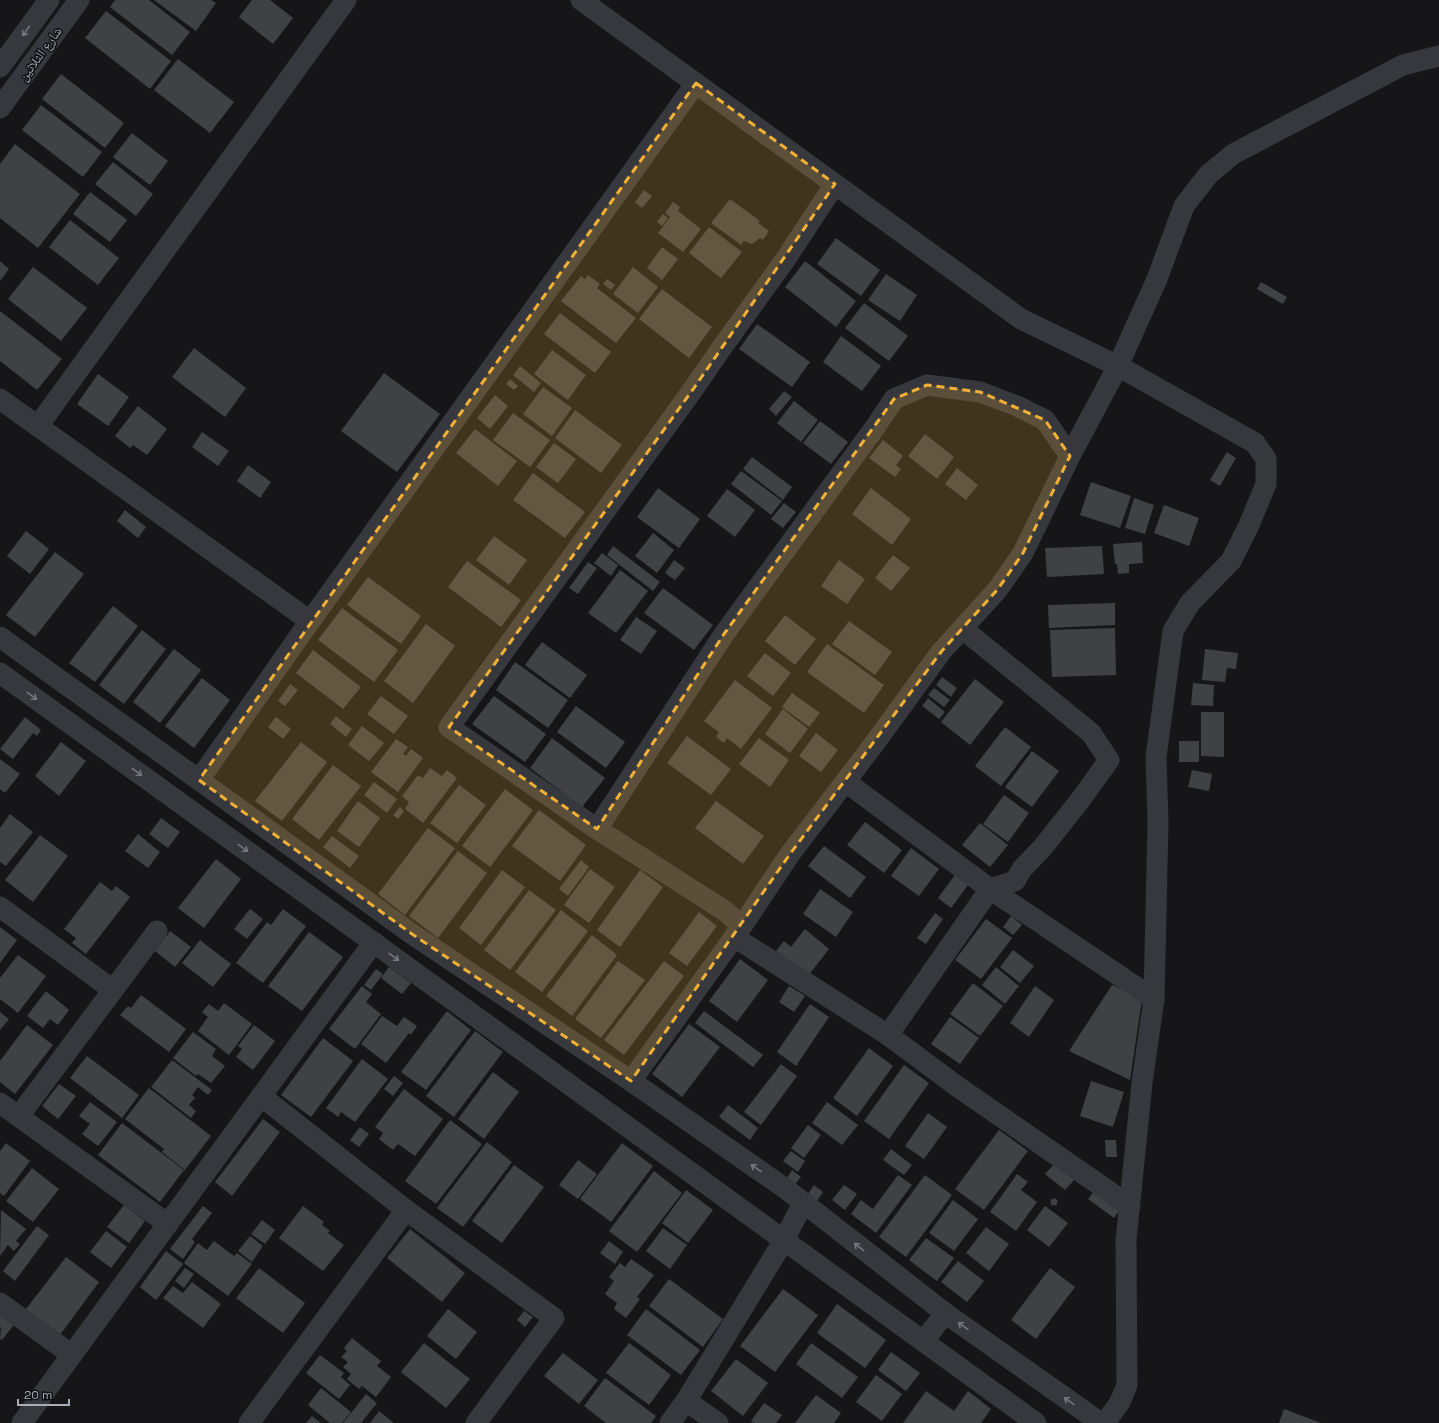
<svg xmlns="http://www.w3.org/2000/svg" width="1439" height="1423" font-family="'Space Grotesk','Noto Naskh Arabic',sans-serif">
	<rect width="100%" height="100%" fill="#161618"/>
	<!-- building -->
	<g fill="#404145">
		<path d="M115 0H149L190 32 172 55 110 7Z"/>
		<path d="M154 0H211L216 3 196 31Z"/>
		<path d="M252 0H270L293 18 273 44 239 17Z"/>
		<path d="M106 11 171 61 150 89 85 38Z"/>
		<path d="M178 59 234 102 210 133 154 90Z"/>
		<path d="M61 74 124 123 105 148 42 99Z"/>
		<path d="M41 105 102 152 83 177 22 130Z"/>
		<path d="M132 133 168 161 150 185 113 157Z"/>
		<path d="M15 144 80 194 38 248 0 218V164Z"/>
		<path d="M113 162 153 194 136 216 95 184Z"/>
		<path d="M644 190 652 196 642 208 635 202Z"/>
		<path d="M90 192 127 220 110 242 73 214Z"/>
		<path d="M730 199 760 221 758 223 769 231 763 240 760 238 752 244 744 241 741 245 711 223Z"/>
		<path d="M673 202 680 207 678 211 701 229 683 252 658 233 670 217 665 213Z"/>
		<path d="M663 214 668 218 662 226 657 222Z"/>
		<path d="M70 220 119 258 98 285 49 247Z"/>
		<path d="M709 227 742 252 721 278 689 253Z"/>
		<path d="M836 238 880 270 861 296 817 264Z"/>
		<path d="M662 247 678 259 662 280 647 268Z"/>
		<path d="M0 261 9 269 0 281Z"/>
		<path d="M805 261 856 301 836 327 785 287Z"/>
		<path d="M33 267 87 308 61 341 8 299Z"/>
		<path d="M633 267 658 287 638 313 613 294Z"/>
		<path d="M886 274 917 295 900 321 868 300Z"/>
		<path d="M588 275 600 284 597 288 636 318 616 343 561 301 581 276 585 279Z"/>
		<path d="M607 279 615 285 611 290 603 284Z"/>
		<path d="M1261 282 1287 297 1283 304 1257 289Z"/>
		<path d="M662 289 712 327 689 358 639 319Z"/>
		<path d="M864 303 908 336 889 361 845 328Z"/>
		<path d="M0 311 62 359 37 390 0 361Z"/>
		<path d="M560 313 611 352 595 373 544 334Z"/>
		<path d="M757 324 810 362 792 387 739 349Z"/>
		<path d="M841 336 881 366 862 391 823 362Z"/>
		<path d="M194 348 246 388 225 417 172 377Z"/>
		<path d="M552 350 586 375 568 400 534 374Z"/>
		<path d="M520 366 541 383 534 392 513 375Z"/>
		<path d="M384 373 440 414 397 472 341 431Z"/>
		<path d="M98 374 129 397 108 426 77 404Z"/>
		<path d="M510 379 518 386 514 390 506 384Z"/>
		<path d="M543 387 572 408 552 436 523 414Z"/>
		<path d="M784 391 792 397 776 416 769 409Z"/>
		<path d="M495 395 508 406 490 429 477 418Z"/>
		<path d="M794 401 818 420 801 442 777 423Z"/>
		<path d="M138 406 167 429 147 455 133 445 130 448 115 436Z"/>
		<path d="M575 410 622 445 601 473 555 438Z"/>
		<path d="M513 413 550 440 530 467 493 440Z"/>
		<path d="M820 421 848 442 831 464 803 443Z"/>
		<path d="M475 429 517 461 498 486 456 453Z"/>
		<path d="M202 432 229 451 218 466 192 447Z"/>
		<path d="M925 434 954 457 937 479 908 456Z"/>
		<path d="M883 440 903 456 896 465 901 469 895 477 869 458Z"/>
		<path d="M554 443 576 459 558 483 536 467Z"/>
		<path d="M1227 452 1236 458 1220 486 1210 480Z"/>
		<path d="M752 457 792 487 783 500 743 469Z"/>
		<path d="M248 465 271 482 260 498 237 481Z"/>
		<path d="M957 468 978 485 966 500 945 484Z"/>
		<path d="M741 471 782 501 771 515 731 484Z"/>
		<path d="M533 473 585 512 565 538 513 500Z"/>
		<path d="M1091 482 1131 496 1120 528 1080 515Z"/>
		<path d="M658 488 700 519 679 548 637 517Z"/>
		<path d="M871 488 911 519 892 545 852 514Z"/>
		<path d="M727 489 755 510 735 537 707 516Z"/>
		<path d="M1134 498 1154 505 1145 534 1125 528Z"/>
		<path d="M784 503 796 512 783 528 771 519Z"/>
		<path d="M1164 505 1199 518 1189 546 1154 533Z"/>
		<path d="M125 510 146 527 138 538 117 521Z"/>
		<path d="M26 531 49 549 30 574 7 556Z"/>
		<path d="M653 533 674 550 657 573 635 556Z"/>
		<path d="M494 536 527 560 509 585 476 560Z"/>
		<path d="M1142 542 1143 563 1129 564V573L1118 574 1117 564H1115L1113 544Z"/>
		<path d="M613 546 660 582 653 591 607 555Z"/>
		<path d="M1102 546 1104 574 1047 577 1045 548Z"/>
		<path d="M55 552 84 574 35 637 6 615Z"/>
		<path d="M602 553 618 565 611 576 594 563Z"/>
		<path d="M893 555 910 568 891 591 875 578Z"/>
		<path d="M674 560 685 568 675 580 665 573Z"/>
		<path d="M839 560 865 579 847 604 821 586Z"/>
		<path d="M467 561 521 600 501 627 448 587Z"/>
		<path d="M588 562 597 568 578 594 569 588Z"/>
		<path d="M620 570 648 591 616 633 588 613Z"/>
		<path d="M368 577 421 616 401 644 347 605Z"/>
		<path d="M663 588 713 625 694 650 644 613Z"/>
		<path d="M1115 603V625L1049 628 1048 605Z"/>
		<path d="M113 606 138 626 95 682 69 663Z"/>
		<path d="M342 608 398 650 374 682 318 640Z"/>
		<path d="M785 615 816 639 795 665 765 641Z"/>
		<path d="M636 617 657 631 641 654 620 640Z"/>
		<path d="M849 621 892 652 875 675 832 644Z"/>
		<path d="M426 624 455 646 413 703 384 681Z"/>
		<path d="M1115 628 1116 675 1052 677 1050 630Z"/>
		<path d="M142 630 166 649 124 704 99 685Z"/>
		<path d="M542 642 587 675 570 698 525 665Z"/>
		<path d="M827 644 884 685 864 713 807 672Z"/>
		<path d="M174 649 201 670 160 723 133 702Z"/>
		<path d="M1205 649 1238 653 1236 669 1227 668 1225 682 1202 680Z"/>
		<path d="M313 650 361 687 343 709 296 673Z"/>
		<path d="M765 653 791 673 773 696 747 676Z"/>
		<path d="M515 662 568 700 548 728 496 690Z"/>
		<path d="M942 677 957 688 951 697 936 685Z"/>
		<path d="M202 678 230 700 194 748 165 726Z"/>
		<path d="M975 679 1004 702 970 745 941 722Z"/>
		<path d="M735 680 772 708 741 749 727 738 724 743 716 737 719 732 704 721Z"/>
		<path d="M1193 683 1214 685 1213 706 1191 705Z"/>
		<path d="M290 684 298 690 285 706 278 701Z"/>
		<path d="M934 688 950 700 944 707 928 695Z"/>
		<path d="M792 693 820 713 809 727 782 707Z"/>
		<path d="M381 696 408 716 394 734 367 714Z"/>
		<path d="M494 696 546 734 525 762 472 724Z"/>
		<path d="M928 698 945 712 939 719 922 706Z"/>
		<path d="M576 706 625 742 606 768 557 732Z"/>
		<path d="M783 709 808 729 790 753 765 734Z"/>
		<path d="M1201 712H1224V757L1201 756Z"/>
		<path d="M336 716 352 729 346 737 330 724Z"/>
		<path d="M25 717 41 730 37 736 33 733 13 759 0 749Z"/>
		<path d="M276 717 291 729 283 739 268 727Z"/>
		<path d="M362 726 384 743 369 761 348 745Z"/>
		<path d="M1005 727 1031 747 1001 786 975 766Z"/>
		<path d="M816 733 838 750 821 772 799 756Z"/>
		<path d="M687 736 731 769 711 795 667 763Z"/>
		<path d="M552 738 605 778 582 807 530 768Z"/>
		<path d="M759 738 789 760 770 787 739 764Z"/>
		<path d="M396 739 408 747 403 754 406 756 411 749 423 758 398 792 371 772Z"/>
		<rect x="1179" y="741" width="20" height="21"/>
		<path d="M61 742 86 761 59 796 35 776Z"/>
		<path d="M301 742 327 762 282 821 255 801Z"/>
		<path d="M1032 751 1059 771 1032 807 1005 787Z"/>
		<path d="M0 759 20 774 5 793 0 789Z"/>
		<path d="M333 765 361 786 319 840 292 819Z"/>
		<path d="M430 768 442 776 447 770 457 778 423 823 405 809 409 802 402 796 418 775 423 778Z"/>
		<path d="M1192 770 1212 774 1209 791 1188 787Z"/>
		<path d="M374 782 397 799 387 813 364 795Z"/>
		<path d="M459 785 486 805 457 843 430 823Z"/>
		<path d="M505 789 533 810 490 867 462 846Z"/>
		<path d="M1004 795 1029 813 1008 842 983 824Z"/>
		<path d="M358 801 380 818 359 847 337 831Z"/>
		<path d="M716 801 764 836 743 864 695 828Z"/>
		<path d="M400 807 404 811 398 819 393 815Z"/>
		<path d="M539 810 586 845 560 881 512 846Z"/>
		<path d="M10 814 33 832 6 866 0 862V828Z"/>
		<path d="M161 818 180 832 168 848 149 834Z"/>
		<path d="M865 822 902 850 884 873 847 845Z"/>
		<path d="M980 823 1008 845 990 867 962 845Z"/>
		<path d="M428 828 455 848 405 915 378 894Z"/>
		<path d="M138 834 160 852 148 868 125 851Z"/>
		<path d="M40 835 68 856 33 902 5 880Z"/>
		<path d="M332 836 359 856 350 868 323 847Z"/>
		<path d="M824 846 866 877 850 898 808 866Z"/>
		<path d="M911 848 939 869 919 896 891 876Z"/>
		<path d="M458 851 487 873 438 938 409 916Z"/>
		<path d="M216 859 241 879 204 928 178 908Z"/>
		<path d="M581 860 589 867 568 896 559 889Z"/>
		<path d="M590 869 615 887 589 923 564 905Z"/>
		<path d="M502 870 525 887 481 945 459 928Z"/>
		<path d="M640 870 663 887 620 947 597 930Z"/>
		<path d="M955 875 968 885 951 908 938 898Z"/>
		<path d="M100 882 112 891 116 886 130 897 86 954 72 943 76 938 64 929Z"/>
		<path d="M820 889 853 912 836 937 803 914Z"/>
		<path d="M529 890 556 910 510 970 484 950Z"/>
		<path d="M250 909 263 919 247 939 234 929Z"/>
		<path d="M283 909 306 926 263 983 236 963 267 922 271 925Z"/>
		<path d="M561 910 588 931 542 992 515 972Z"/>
		<path d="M699 912 717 926 687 966 669 953Z"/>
		<path d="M935 913 943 919 926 944 917 938Z"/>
		<path d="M1011 916 1022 925 1013 935 1003 927Z"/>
		<path d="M986 919 1012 938 981 979 955 960Z"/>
		<path d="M0 927 17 940 0 963Z"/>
		<path d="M805 929 829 949 808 976 776 951 784 941 791 947Z"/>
		<path d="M170 931 191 947 175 967 155 951Z"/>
		<path d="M309 932 343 957 302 1011 268 986Z"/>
		<path d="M592 935 617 955 572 1016 546 996Z"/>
		<path d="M200 940 231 964 213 987 182 963Z"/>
		<path d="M1013 950 1034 966 1020 983 1000 967Z"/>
		<path d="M18 955 46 976 18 1013 0 999V978Z"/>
		<path d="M740 959 768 980 737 1022 709 1001Z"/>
		<path d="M618 961 645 980 601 1038 575 1019Z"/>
		<path d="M664 961 684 976 624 1055 604 1040Z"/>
		<path d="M389 967 411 983 402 994 381 978Z"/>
		<path d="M996 967 1019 986 1005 1004 982 985Z"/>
		<path d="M376 969 383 974 371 990 364 985Z"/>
		<path d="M973 983 1003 1006 980 1036 950 1014Z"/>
		<path d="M1112 985 1142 999 1130 1080 1069 1051Z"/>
		<path d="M362 986 372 994 366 1002 381 1014 355 1049 329 1029Z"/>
		<path d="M789 986 805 996 794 1012 779 1002Z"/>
		<path d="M1035 986 1054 1000 1029 1037 1010 1023Z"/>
		<path d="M46 991 69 1010 58 1025 50 1019 43 1028 27 1016Z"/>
		<path d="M141 995 186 1029 169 1052 120 1015 128 1006 131 1008Z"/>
		<path d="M224 1003 252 1024 229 1055 198 1031 208 1017 202 1012 209 1004 218 1011Z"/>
		<path d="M810 1004 829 1017 796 1066 777 1052Z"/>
		<path d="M447 1011 471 1030 426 1090 401 1072Z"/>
		<path d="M704 1011 763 1055 753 1067 695 1023Z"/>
		<path d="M0 1012 9 1019 0 1030Z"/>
		<path d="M382 1016 397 1026 404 1017 417 1026 411 1035 409 1033 386 1063 361 1044Z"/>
		<path d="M950 1017 979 1038 960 1064 931 1044Z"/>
		<path d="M689 1024 720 1047 682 1097 652 1074Z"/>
		<path d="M27 1025 53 1045 15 1094 0 1082V1061Z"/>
		<path d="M254 1025 275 1041 253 1070 236 1057 242 1049 238 1046Z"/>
		<path d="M475 1031 503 1052 454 1117 426 1096Z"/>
		<path d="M193 1032 216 1049 212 1056 225 1066 211 1083 198 1074 196 1076 173 1058Z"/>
		<path d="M323 1038 353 1061 311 1117 281 1095Z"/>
		<path d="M869 1048 893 1066 857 1116 833 1098Z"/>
		<path d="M87 1056 139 1095 122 1118 70 1078Z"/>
		<path d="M362 1059 388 1079 355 1122 341 1112 338 1117 326 1108Z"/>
		<path d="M172 1060 212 1090 208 1095 198 1087 192 1095 195 1098 189 1105 196 1111 191 1118 151 1087Z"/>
		<path d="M781 1064 797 1076 761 1125 744 1112Z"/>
		<path d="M904 1065 929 1083 889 1139 864 1121Z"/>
		<path d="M493 1072 519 1092 484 1139 458 1119Z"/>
		<path d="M394 1076 403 1083 393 1096 384 1089Z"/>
		<path d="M1091 1081 1124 1092 1113 1127 1080 1116Z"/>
		<path d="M59 1084 76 1096 58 1119 42 1106Z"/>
		<path d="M149 1088 211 1136 185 1170 162 1152 164 1149 125 1119Z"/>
		<path d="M404 1089 443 1119 415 1156 398 1144 393 1150 379 1139 383 1133 375 1127Z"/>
		<path d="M90 1102 117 1122 98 1146 82 1134 90 1124 79 1116Z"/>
		<path d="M827 1102 858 1125 842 1145 812 1123Z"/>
		<path d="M728 1105 758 1128 750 1140 719 1117Z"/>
		<path d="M928 1113 947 1127 924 1159 905 1146Z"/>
		<path d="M263 1119 280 1132 232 1196 215 1182Z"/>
		<path d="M450 1120 482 1144 436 1204 405 1181Z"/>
		<path d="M122 1123 184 1170 160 1202 98 1155Z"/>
		<path d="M808 1125 821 1135 804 1158 791 1148Z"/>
		<path d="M360 1127 369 1134 359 1147 350 1140Z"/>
		<path d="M999 1130 1028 1151 984 1210 955 1189Z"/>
		<path d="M1105 1140H1116L1117 1157H1106Z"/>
		<path d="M487 1142 512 1162 463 1227 437 1208Z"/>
		<path d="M6 1143 30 1161 4 1196 0 1193V1151Z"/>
		<path d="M622 1143 653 1166 611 1222 580 1199Z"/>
		<path d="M891 1149 912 1165 904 1175 883 1160Z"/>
		<path d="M791 1151 805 1161 798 1172 783 1161Z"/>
		<path d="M578 1160 597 1174 578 1199 559 1185Z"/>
		<path d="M1055 1163 1075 1179 1065 1190 1045 1174Z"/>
		<path d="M514 1165 544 1187 502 1243 472 1221Z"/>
		<path d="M32 1168 59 1189 33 1222 6 1201Z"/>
		<path d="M792 1170 801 1177 795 1184 787 1178Z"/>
		<path d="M654 1171 682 1193 637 1252 609 1231Z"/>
		<path d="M1017 1174 1028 1182 1021 1190 1037 1202 1016 1231 990 1212Z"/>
		<path d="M898 1175 912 1185 876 1233 851 1214 861 1200 873 1209Z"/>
		<path d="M925 1175 952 1195 906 1257 879 1237Z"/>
		<path d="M814 1185 823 1192 817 1201 808 1194Z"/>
		<path d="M844 1185 857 1194 845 1210 832 1200Z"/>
		<path d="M1096 1189 1121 1208 1114 1218 1088 1199Z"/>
		<path d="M686 1190 713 1210 688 1243 662 1223Z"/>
		<circle cx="1054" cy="1202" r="3.5"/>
		<path d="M953 1200 978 1219 954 1251 929 1233Z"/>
		<path d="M124 1205 145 1221 129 1243 107 1227Z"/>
		<path d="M203 1206 212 1213 192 1239 195 1242 183 1259 170 1249Z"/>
		<path d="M303 1206 324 1222 322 1225 330 1231 328 1233 344 1245 323 1271 279 1238Z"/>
		<path d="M1045 1206 1068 1223 1049 1247 1027 1230Z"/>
		<path d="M1 1210 26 1229 16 1241 20 1244 14 1251 8 1245 0 1256Z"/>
		<path d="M262 1220 275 1230 265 1244 251 1234Z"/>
		<path d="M37 1226 49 1235 15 1281 3 1271Z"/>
		<path d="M986 1227 1009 1244 989 1271 966 1253Z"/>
		<path d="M663 1228 687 1245 670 1269 646 1251Z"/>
		<path d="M410 1229 465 1273 442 1302 387 1258Z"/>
		<path d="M106 1231 127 1247 111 1268 90 1252Z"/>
		<path d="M250 1236 263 1246 252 1262 238 1251Z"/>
		<path d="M926 1238 954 1258 937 1281 909 1260Z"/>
		<path d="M214 1241 234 1256 237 1253 252 1264 228 1296 184 1263 198 1243 207 1250Z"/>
		<path d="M609 1241 623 1252 615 1264 600 1253Z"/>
		<path d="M166 1251 183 1264 156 1300 140 1287Z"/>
		<path d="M66 1257 99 1282 60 1335 26 1309Z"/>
		<path d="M631 1259 654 1275 637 1297 640 1299 626 1318 614 1309 617 1303 605 1294 614 1281 609 1277 620 1263 625 1267Z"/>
		<path d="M958 1261 984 1281 967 1302 941 1282Z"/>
		<path d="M185 1268 194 1274 184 1288 175 1281Z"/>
		<path d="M259 1268 305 1303 283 1333 236 1298Z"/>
		<path d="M1050 1268 1075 1287 1036 1339 1011 1320Z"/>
		<path d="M669 1279 723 1319 703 1347 649 1306Z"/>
		<path d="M192 1282 221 1304 203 1328 163 1298 173 1286 183 1293Z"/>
		<path d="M783 1289 818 1315 775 1372 740 1346Z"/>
		<path d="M837 1304 886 1340 865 1368 817 1333Z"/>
		<path d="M448 1309 477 1332 456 1359 427 1336Z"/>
		<path d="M646 1309 700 1350 681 1375 627 1335Z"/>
		<path d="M0 1310 16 1322 2 1340 0 1339 1 1328 0 1327Z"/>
		<path d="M524 1311 533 1317 525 1327 517 1320Z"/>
		<path d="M352 1338 381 1361 377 1366 391 1377 376 1397 362 1386 359 1389 347 1379 351 1374 343 1367 348 1362 341 1357 347 1351 344 1348Z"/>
		<path d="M424 1343 470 1379 446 1408 401 1372Z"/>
		<path d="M629 1343 671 1375 649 1405 606 1373Z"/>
		<path d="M811 1343 858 1377 842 1398 796 1364Z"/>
		<path d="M891 1352 920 1373 906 1391 878 1370Z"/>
		<path d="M563 1353 598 1380 579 1404 544 1376Z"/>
		<path d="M320 1355 344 1373 341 1377 350 1385 339 1399 306 1373Z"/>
		<path d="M736 1359 768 1383 743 1416 711 1391Z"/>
		<path d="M876 1375 902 1394 882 1421 856 1402Z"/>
		<path d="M605 1378 656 1416 651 1423H606L584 1406Z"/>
		<path d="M321 1388 351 1412 342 1423H330L308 1405Z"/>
		<path d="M926 1391 954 1411 968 1391 991 1409 981 1423H903Z"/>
		<path d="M366 1394 377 1403 361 1423H343Z"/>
		<path d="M816 1395 841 1413 834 1423H795Z"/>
		<path d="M764 1403 782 1415 776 1423H754L751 1421Z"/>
		<path d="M1284 1409 1321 1423H1279Z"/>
		<path d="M379 1411 394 1423H370Z"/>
		<path d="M312 1416 321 1423H306Z"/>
	</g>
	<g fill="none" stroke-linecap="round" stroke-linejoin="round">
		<!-- minor -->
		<g stroke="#37383d" stroke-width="21">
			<path d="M581 0 1021 319 1118 366 1157 279 1184 206 1208 175 1233 154 1403 65 1439 56"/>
			<path d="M0 67 49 0"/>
			<path d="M0 108 79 0"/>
			<path d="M0 399 310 621"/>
			<path d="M38 426 346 0"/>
			<path d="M0 637 199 780 412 934 631 1081 786 1189 945 1313 1101 1423"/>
			<path d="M0 673 359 932 1036 1423"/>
			<path d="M199 780 298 638 696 83"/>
			<path d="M846 782 990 889 1154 999"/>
			<path d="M597 829 724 634 876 426 894 399 927 385 980 392 1017 406 1045 420 1070 456"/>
			<path d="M0 907 113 990"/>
			<path d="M742 926 790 854 874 744 941 652 998 589 1023 553 1070 456 1118 366 1255 443 1266 459V484L1249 525 1231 561 1190 603 1173 631 1156 757 1158 822 1154 999 1142 1083 1126 1240 1127 1385 1120 1402 1105 1423"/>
			<path d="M734 937 888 1035 958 1087 1130 1206"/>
			<path d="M888 1035 990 889 1015 881 1022 869 1043 847 1081 799 1109 760 1091 733 963 629"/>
			<path d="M631 1081 742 926 725 911 597 829 449 727 694 388 723 346 785 260 835 184"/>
			<path d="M0 1103 168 1224"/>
			<path d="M19 1116 157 931"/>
			<path d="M406 1210 554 1318 476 1423"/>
			<path d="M0 1303 72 1355"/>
			<path d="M924 1341 945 1313"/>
			<path d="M686 1401 718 1423"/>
			<path d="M22 1423 374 942"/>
			<path d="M249 1423 406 1210 261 1096"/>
			<path d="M670 1423 686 1401 784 1240 803 1203"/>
		</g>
	</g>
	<!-- one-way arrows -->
	<defs><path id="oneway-shaft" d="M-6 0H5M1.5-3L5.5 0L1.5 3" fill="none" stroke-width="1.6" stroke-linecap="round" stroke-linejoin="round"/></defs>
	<g stroke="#757881">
		<use href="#oneway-shaft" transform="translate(26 31) rotate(126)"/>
		<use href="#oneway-shaft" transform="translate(32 696) rotate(36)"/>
		<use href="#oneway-shaft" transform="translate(137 772) rotate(36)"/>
		<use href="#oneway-shaft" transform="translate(243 848) rotate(36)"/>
		<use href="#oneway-shaft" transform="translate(394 957) rotate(36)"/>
		<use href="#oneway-shaft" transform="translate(756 1168) rotate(-145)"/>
		<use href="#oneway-shaft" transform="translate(859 1247) rotate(-142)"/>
		<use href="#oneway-shaft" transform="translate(963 1326) rotate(-145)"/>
		<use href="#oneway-shaft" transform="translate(1069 1401) rotate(-145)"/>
	</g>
	<!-- marked area -->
	<path fill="#f2b134" fill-opacity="0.2" stroke="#f2b134" stroke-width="3" stroke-dasharray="8 5" stroke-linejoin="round" d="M696 83 835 184 694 388 449 727 597 829 724 634 894 399 927 385 980 392 1045 420 1070 456 1023 553 998 589 941 652 790 854 631 1081 412 934 199 780Z"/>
	<g text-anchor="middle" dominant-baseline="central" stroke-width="3" stroke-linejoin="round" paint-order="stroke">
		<!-- street labels -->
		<g font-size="13" fill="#a8adb8" stroke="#111113">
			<text transform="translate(40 54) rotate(-54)">شارع الثلاثين</text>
		</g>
	</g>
	<!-- scale -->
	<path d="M18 1399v6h51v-6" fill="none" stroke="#a8adb8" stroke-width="2"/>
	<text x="24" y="1399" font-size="12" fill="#a8adb8" stroke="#111113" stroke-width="3" paint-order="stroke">20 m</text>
</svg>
